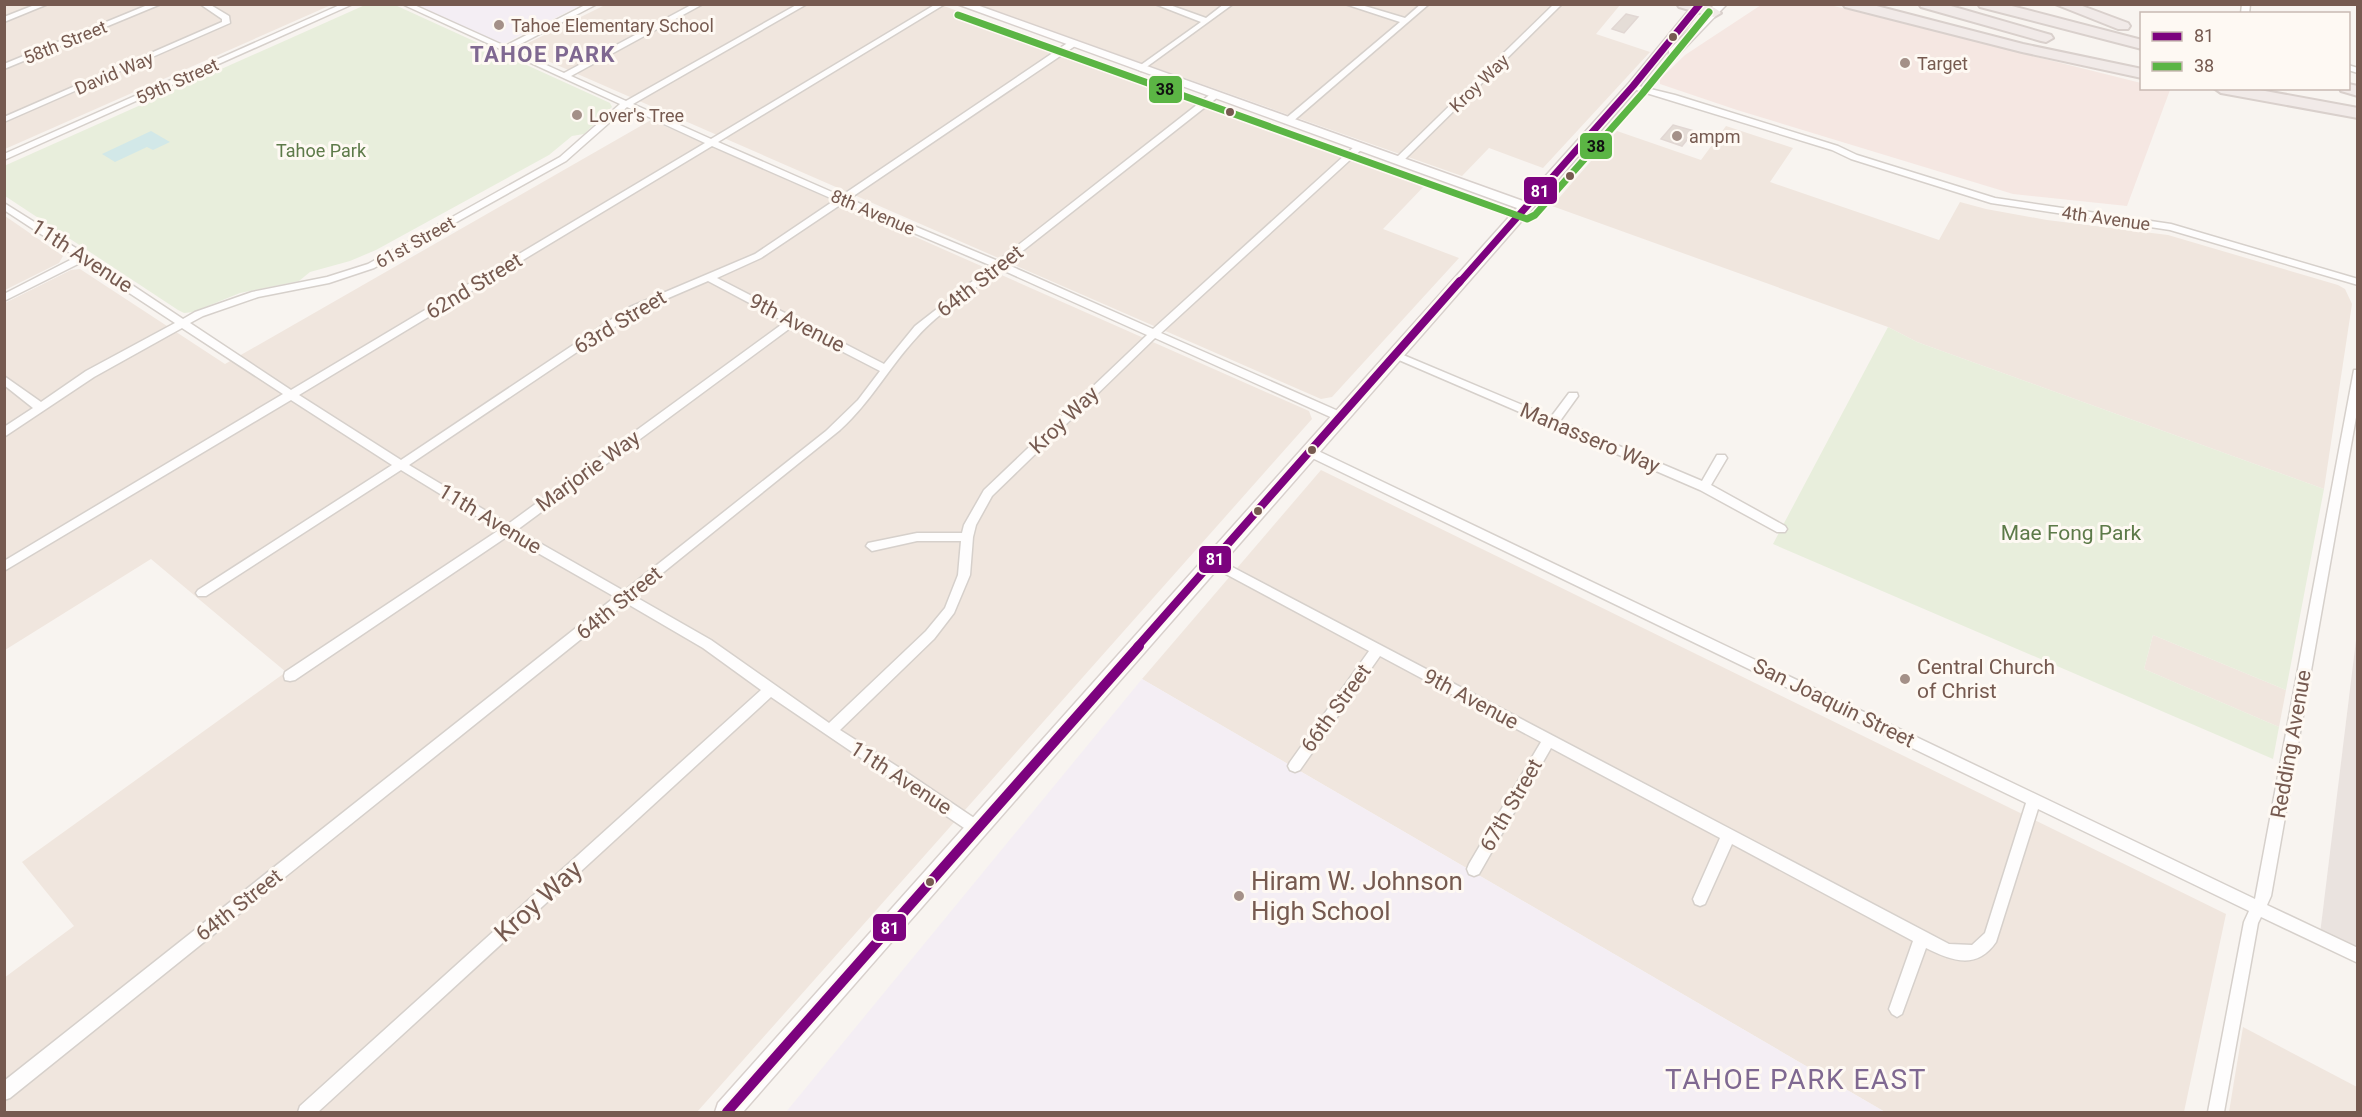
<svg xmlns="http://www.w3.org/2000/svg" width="2362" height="1117" font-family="Roboto,sans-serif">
	<rect width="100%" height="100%" fill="#f8f4f0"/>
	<!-- residential -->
	<g fill="#f0e6de">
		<path d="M5 5H331L5 149Z"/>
		<path d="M605 5H941L1429 181 1383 229 1459 258 1332 397 1321 399 518 48Z"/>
		<path d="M978 5H1620L1596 34 1650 52 1543 168 1489 148 1462 176Z"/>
		<path d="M651 120 1309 411 1312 419 697 1112H5L4 978 74 926 22 862 286 672 151 559 5 650V303L71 270 80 269 225 364Z"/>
		<path d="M1726 126 1793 148 1770 182 1939 240 1960 202 1986 209 2047 220 2168 235 2338 285 2345 289 2352 304 2324 489 1917 342 1888 327 1552 206 1617 131 1701 160Z"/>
		<path d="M5 216 63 256 59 263 5 290Z"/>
		<path d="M1321 470 2226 914 2184 1112H1885L1142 679Z"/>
		<path d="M2153 635 2286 690 2279 727 2144 669Z"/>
		<path d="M2243 1027 2357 1087V1112H2229Z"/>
	</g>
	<!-- commercial -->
	<path fill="#f5e7e2" d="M1826 4 2141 83 2142 88 2170 90 2127 206 2013 194 1737 110 1660 84V79L1685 55 1761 5Z"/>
	<!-- industrial -->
	<path fill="#eae3df" d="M2357 632V960L2319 942Z"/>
	<!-- education -->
	<g fill="#f4eef4">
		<path d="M411 5H581L501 45Z"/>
		<path d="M1142 679 1885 1112H786Z"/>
	</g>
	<!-- green -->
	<g fill="#e8eedc">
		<path d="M365 5H395L610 103 612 107 584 134 572 136 549 155 376 250 350 261 310 272 299 281 240 293 193 312 184 313 178 310 5 196 4 166Z"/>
		<path d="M1888 327 1917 342 2324 489 2286 690 2153 635 2144 669 2279 727 2273 759 1773 544Z"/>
	</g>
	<!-- water -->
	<path fill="#d2e8e8" d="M151 131 170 142 153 150 147 147 115 162 102 154Z"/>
	<!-- building -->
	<g fill="#e5ddd7" stroke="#e1d7d3" stroke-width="1.5">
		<path d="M1626 14 1638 17 1624 33 1612 29Z"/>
		<path d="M1673 125 1694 131 1682 146 1661 139Z"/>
	</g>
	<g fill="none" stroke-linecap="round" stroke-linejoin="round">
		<defs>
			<g id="minor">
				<path d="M37 4H48L4 22V17Z"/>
				<path d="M150 4H161L4 69V64Z"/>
				<path d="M200 4H209L229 16 230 23 4 122V117L222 22V19Z"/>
				<path d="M342 4H353L4 160V154Z"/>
				<path d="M402 4H412L505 46 587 4H597L511 49 564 73 693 4H703L571 76 626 101 798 4H807L633 104 711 139 936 4H945L718 142 841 196 1069 42H1075V46L849 199 998 261 1212 93H1218V97L1006 264 1153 329 1356 145H1362V149L1161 333 1345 414 1346 417 1345 420H1337L1155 338 992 496 976 525 973 537 970 575 954 613 934 639 840 730 906 772 983 824 985 829 983 834 978 835 973 834 771 697 318 1112H298L300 1106 761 690 703 648 626 603 10 1098 4 1100V1081L615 597 508 536 295 680 290 681 285 680 284 676 285 672 499 530 401 470 206 596H198L196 593 198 590 392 465 291 400 4 571V561L283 394 182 328 94 377 4 437V427L33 408 4 385V376L41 402 86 371 175 323 82 262 4 301V294L76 257 4 210V203L87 255 183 319 195 312 252 292 327 277 368 264 560 157 620 104ZM627 107 705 143 291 390 190 323 203 316 258 297 329 283 374 268 566 161ZM712 146 835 200 755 254 630 307 401 460 299 395ZM843 203 992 266 915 326 884 364 717 278 761 258ZM1000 269 1147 335 984 490 964 525 962 533H917L868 543 866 546 872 551 917 541H961L958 575 945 608 926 631 829 723 711 640 634 596 840 430C871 402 889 367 917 337 939 312 974 290 1000 269ZM708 281 785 322 508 524 409 465 638 311ZM793 326 880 371 858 400 826 431 624 591 517 530Z"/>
				<path d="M1155 4H1167L1206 18 1224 4H1233L1141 71 1137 69 1138 67 1201 22Z"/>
				<path d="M1345 4H1358L1405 18 1421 4H1429L1291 123H1285V119L1400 22Z"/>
				<path d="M1554 4H1562L1401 163H1395V159Z"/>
				<path d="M2242 4H2250L2249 14H2241Z"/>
				<path d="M2348 65 2358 68V73L2348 70Z"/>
				<path d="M1630 84 1675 95 1838 146 1857 155 1995 198 2171 224 2358 279V285L2170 230 1991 203 1851 159 1832 150 1630 88Z"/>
				<path d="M1396 352 1551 417 1569 393H1577L1578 396 1560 421 1702 481 1717 455H1725L1727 458 1711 485 1785 526 1787 529 1785 532H1777L1700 490 1392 357 1391 355Z"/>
				<path d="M2354 370H2358V406L2271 896 2267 905 2358 948V963L2261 917 2258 923 2224 1112H2208L2244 922 2249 911 2038 809 1996 942C1977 970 1952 961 1926 948L1902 1014 1897 1017 1892 1014 1889 1009 1913 941 1732 844 1705 904 1700 906 1695 904 1693 899 1720 838 1551 748 1479 874 1474 876 1469 874 1467 869 1469 864 1541 742 1380 656 1300 770 1295 772 1290 770 1288 766 1290 762 1369 651 1209 565 1207 562 1209 559H1217L1949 944 1972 945 1985 933 2026 803 1306 455 1304 452 1306 449H1314L2255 899Z"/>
			</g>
			<g id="secondary">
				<path d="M957 4H974L1523 201 1629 83 1694 4H1705L1637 89 743 1112H715L718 1103 1517 208Z"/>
				<path d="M1715 4H1727L1677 56H1669V50Z"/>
			</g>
			<g id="motorway">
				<path d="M1677 4C1691 4 1711 2 1721 13L1714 17 1679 7Z"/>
				<path d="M1843 4H1869L2023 44 2142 69V78L2022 52 1845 7Z"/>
				<path d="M1919 4H1944L2051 35 2053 38 2046 42 2041 41 1921 7Z"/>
				<path d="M1978 4H2004L2142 40V49L1980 7Z"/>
				<path d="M2055 4H2077L2128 23 2130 26 2128 29H2118Z"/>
				<path d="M2348 84 2358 86V96L2341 91 2340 88H2348Z"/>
				<path d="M2214 88H2249L2358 108V118L2221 93Z"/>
			</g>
		</defs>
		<!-- minor casing -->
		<use href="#minor" stroke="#d6d0cb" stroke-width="3"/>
		<!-- secondary casing -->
		<use href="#secondary" stroke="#d8d0cc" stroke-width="3"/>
		<!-- motorway casing -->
		<use href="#motorway" stroke="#d9d0cc" stroke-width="4"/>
		<!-- minor -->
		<use href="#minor" fill="#fefdfd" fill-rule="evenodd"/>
		<!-- secondary -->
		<use href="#secondary" fill="#fefdfd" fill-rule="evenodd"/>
		<!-- motorway -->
		<use href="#motorway" fill="#f1eae8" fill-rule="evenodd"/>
		<defs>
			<path id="bus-1-far2" d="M1459 283 1633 86 1700 4"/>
			<path id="bus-1-far1" d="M1137 647 1460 281"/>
			<path id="bus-1" d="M727 1112 1139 646"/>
			<path id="bus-2" d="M958 15 1527 219 1535 215 1642 94 1709 12"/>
		</defs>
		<!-- bus-1-far2 casing -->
		<use href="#bus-1-far2" stroke="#fef9f3" stroke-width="10"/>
		<!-- bus-1-far1 casing -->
		<use href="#bus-1-far1" stroke="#fef9f3" stroke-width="13"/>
		<!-- bus-1 casing -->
		<use href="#bus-1" stroke="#fef9f3" stroke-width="15"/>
		<!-- bus-2 casing -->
		<use href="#bus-2" stroke="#fef9f3" stroke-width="10"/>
		<!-- bus-1-far2 -->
		<use href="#bus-1-far2" stroke="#7c027e" stroke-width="7"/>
		<!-- bus-1-far1 -->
		<use href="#bus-1-far1" stroke="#7c027e" stroke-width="8"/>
		<!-- bus-1 -->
		<use href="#bus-1" stroke="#7c027e" stroke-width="10"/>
		<!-- bus-2 -->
		<use href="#bus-2" stroke="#5bb544" stroke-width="7"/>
	</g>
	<!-- markers -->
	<g fill="#a49088" stroke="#fef9f3" stroke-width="2">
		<circle cx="499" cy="25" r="6"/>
		<circle cx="1905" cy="63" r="6"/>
		<circle cx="577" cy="115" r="6"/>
		<circle cx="1677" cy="136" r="6"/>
		<circle cx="1905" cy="679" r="6"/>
		<circle cx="1239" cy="896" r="6"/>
	</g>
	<g fill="#765a50" stroke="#fef9f3" stroke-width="2">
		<circle cx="1673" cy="37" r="5"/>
		<circle cx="1230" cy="112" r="5"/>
		<circle cx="1570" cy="176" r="5"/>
		<circle cx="1312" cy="450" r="5"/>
		<circle cx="1258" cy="511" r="5"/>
		<circle cx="930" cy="882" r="5"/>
	</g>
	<g text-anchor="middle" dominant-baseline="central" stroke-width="6" stroke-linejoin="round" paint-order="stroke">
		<!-- far-poi labels -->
		<g font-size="18" fill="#765a50" stroke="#fef9f3" text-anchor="start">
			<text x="511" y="25">Tahoe Elementary School</text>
			<text x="1917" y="63">Target</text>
			<text x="589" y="115">Lover's Tree</text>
			<text x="1689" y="136">ampm</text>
		</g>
		<!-- far-street labels -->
		<g font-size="18" fill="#765a50" stroke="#fef9f3">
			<text transform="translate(65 42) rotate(-22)">58th Street</text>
			<text transform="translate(114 73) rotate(-23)">David Way</text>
			<text transform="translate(177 81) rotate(-24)">59th Street</text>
			<text transform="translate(1479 83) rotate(-44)">Kroy Way</text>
			<text transform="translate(873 212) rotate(23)">8th Avenue</text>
			<text transform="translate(2106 218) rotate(8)">4th Avenue</text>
			<text transform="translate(415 242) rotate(-29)">61st Street</text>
		</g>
		<!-- far-park labels -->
		<g font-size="18" fill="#5d7a49" stroke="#fef9f3">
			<text x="321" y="150">Tahoe Park</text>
		</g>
		<!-- street labels -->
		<g font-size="21" fill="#765a50" stroke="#fef9f3">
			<text transform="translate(82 256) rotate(33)">11th Avenue</text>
			<text transform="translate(980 281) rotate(-38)">64th Street</text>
			<text transform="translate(474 286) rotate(-31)">62nd Street</text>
			<text transform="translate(620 322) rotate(-31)">63rd Street</text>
			<text transform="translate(797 323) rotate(27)">9th Avenue</text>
			<text transform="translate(1064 420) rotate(-44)">Kroy Way</text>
			<text transform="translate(1590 438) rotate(23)">Manassero Way</text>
			<text transform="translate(588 471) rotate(-36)">Marjorie Way</text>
			<text transform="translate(490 519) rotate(31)">11th Avenue</text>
			<text transform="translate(619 603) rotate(-39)">64th Street</text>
			<text transform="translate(1471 699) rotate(28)">9th Avenue</text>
			<text transform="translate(1834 703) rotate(26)">San Joaquin Street</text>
			<text transform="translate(1336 708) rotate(-54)">66th Street</text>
			<text transform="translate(2291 744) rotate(-80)">Redding Avenue</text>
			<text transform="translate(901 778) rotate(33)">11th Avenue</text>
			<text transform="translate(1511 805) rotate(-60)">67th Street</text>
			<text transform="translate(239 905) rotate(-38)">64th Street</text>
		</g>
		<!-- park labels -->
		<g font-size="21" fill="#5d7a49" stroke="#fef9f3">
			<text x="2071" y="533">Mae Fong Park</text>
		</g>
		<!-- poi labels -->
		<g font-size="21" fill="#765a50" stroke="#fef9f3" text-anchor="start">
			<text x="1917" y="667">Central Church<tspan x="1917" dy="24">of Christ</tspan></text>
		</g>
		<!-- far-district labels -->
		<g font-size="22" font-weight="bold" letter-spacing="1.5" fill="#7f6891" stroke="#fef9f3">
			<text x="543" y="54">TAHOE PARK</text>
		</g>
		<!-- near-poi labels -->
		<g font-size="26" fill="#765a50" stroke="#fef9f3" text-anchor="start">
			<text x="1251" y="881">Hiram W. Johnson<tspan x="1251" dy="30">High School</tspan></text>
		</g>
		<!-- near-street labels -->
		<g font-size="26" fill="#765a50" stroke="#fef9f3">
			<text transform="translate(538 901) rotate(-42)">Kroy Way</text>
		</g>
		<!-- near-quarter labels -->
		<g font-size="28" letter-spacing="1.5" fill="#7f6891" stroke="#fef9f3">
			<text x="1796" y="1079">TAHOE PARK EAST</text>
		</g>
	</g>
	<g stroke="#fef9f3" stroke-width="2">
		<rect x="1148" y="75" width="35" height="29" rx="6" fill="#5bb544"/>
		<rect x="1579" y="132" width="34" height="28" rx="6" fill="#5bb544"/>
		<rect x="1523" y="176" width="35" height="29" rx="6" fill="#7c027e"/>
		<rect x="1198" y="545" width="34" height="29" rx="6" fill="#7c027e"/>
		<rect x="872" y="913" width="35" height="29" rx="6" fill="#7c027e"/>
	</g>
	<g font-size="16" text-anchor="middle" font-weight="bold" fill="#fff">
		<text x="1540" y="197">81</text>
		<text x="1215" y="565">81</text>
		<text x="890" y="934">81</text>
	</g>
	<g font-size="16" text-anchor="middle" font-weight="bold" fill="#111">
		<text x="1165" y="95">38</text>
		<text x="1596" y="152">38</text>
	</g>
	<!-- border -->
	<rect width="2362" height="1117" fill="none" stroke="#765a50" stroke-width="12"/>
	<!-- legend -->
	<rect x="2140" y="12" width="210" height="78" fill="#fef9f3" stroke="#c8b9b2" stroke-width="1.5"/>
	<rect x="2152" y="32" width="30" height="9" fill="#7c027e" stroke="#c8b9b2" stroke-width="1.5"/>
	<text x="2194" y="42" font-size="18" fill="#765a50">81</text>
	<rect x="2152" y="62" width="30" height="9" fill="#5bb544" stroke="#c8b9b2" stroke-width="1.5"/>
	<text x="2194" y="72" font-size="18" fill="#765a50">38</text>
</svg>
